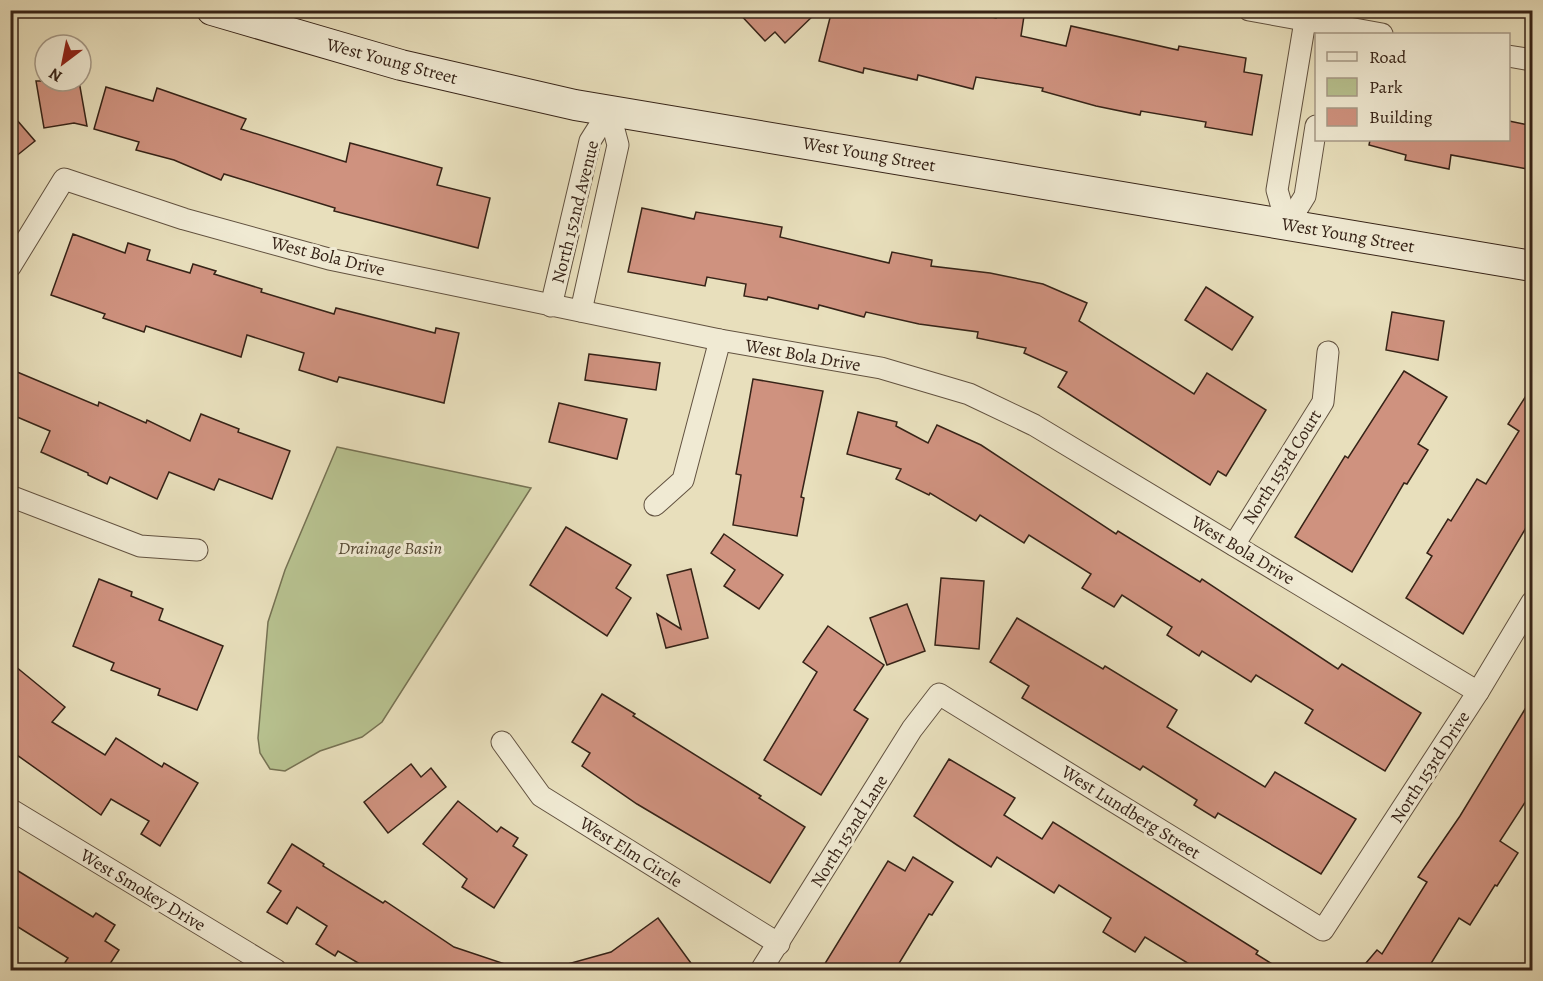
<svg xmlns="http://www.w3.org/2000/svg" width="1543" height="981" font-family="Alegreya,serif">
	<rect width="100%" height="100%" fill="#e8dfbc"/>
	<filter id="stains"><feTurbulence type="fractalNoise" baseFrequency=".00333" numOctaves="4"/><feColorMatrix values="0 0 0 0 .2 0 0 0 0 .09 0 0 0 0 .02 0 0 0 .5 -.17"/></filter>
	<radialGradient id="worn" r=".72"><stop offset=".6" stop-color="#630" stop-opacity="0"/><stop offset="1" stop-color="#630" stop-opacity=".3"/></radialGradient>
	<!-- green -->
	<path fill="#b7c18f" stroke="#767253" stroke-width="1.5" d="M337 447 531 488 382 722 362 737 320 751 285 771 270 769 260 753 258 738 268 622 285 570Z"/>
	<!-- building -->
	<g fill="#cf927f" stroke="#362317" stroke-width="1.5">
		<path d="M736 10H819L785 43 775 32 765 41Z"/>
		<path d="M832 10H965L996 18 997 11 1024 16 1021 36 1066 46 1071 26 1178 50 1179 46 1246 58 1244 72 1262 75 1252 135 1205 127 1206 122 1141 111 1140 115 1096 106 1042 91 1043 88 976 77 973 89 918 75 917 80 864 68 863 73 819 61Z"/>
		<path d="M36 81H79L87 126 74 123 44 128Z"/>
		<path d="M106 87 153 101 157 88 246 119 241 129 346 162 350 143 442 168 437 185 490 198 478 248 334 211 335 208 224 174 221 180 174 160 136 150 139 142 94 129Z"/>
		<path d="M10 112 35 141 10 161Z"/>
		<path d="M1509 121 1533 126V170L1451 155 1449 169 1405 160 1406 155 1369 145 1370 140H1509Z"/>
		<path d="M642 208 694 219 696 212 782 227 780 237 889 263 892 252 932 260 931 266 990 273 1043 284 1087 303 1079 321 1194 394 1207 373 1266 410 1226 476 1218 471 1210 485 1058 387 1067 372 1024 353 1026 348 977 338 978 332 919 324 866 312 864 317 819 305 818 309 768 297 767 300 744 296 746 284 707 277 705 286 628 272Z"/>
		<path d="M73 234 125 253 128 243 150 250 147 260 190 273 193 264 216 271 214 274 262 289 261 292 334 314 336 308 435 333 436 328 459 333 444 403 339 377 337 382 299 370 304 353 247 335 241 357 146 326 144 332 103 318 105 314 51 295Z"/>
		<path d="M1206 287 1253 317 1232 350 1185 320Z"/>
		<path d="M1392 312 1444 321 1438 360 1386 350Z"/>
		<path d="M589 354 660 363 656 390 585 380Z"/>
		<path d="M10 369 98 406 99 402 146 423 147 420 190 441 201 414 239 429 238 432 290 451 272 499 219 479 214 490 169 472 157 499 110 477 107 484 88 475V473L41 452 50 431 10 414Z"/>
		<path d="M1404 371 1447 397 1418 444 1428 450 1407 484 1404 483 1352 572 1295 537 1345 456 1348 458Z"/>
		<path d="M753 379 823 391 801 497 804 498 797 536 733 525 741 475 736 474Z"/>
		<path d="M1533 385V516L1463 634 1406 598 1432 556 1427 553 1448 519 1451 521 1477 479 1486 484 1519 431 1508 424Z"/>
		<path d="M559 403 627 419 617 459 549 442Z"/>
		<path d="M858 412 897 422 896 426 928 443 937 425 981 445 1116 534 1118 531 1200 582 1202 579 1338 669 1342 664 1421 713 1385 771 1305 723 1313 710 1256 675 1251 682 1202 651 1199 656 1167 635 1172 627 1122 595 1114 607 1082 588 1091 574 1029 535 1024 543 980 515 976 521 930 493 929 495 896 479 901 469 847 454Z"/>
		<path d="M566 527 631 565 616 588 631 598 607 636 530 585Z"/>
		<path d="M724 534 783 575 759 609 724 586 735 570 711 553Z"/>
		<path d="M691 569 708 638 666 648 657 614 681 629 667 575Z"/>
		<path d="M941 578 984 581 979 649 935 645Z"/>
		<path d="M99 579 132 592 131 596 163 609 159 620 223 646 197 710 158 695 160 689 111 670 114 663 73 646Z"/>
		<path d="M907 604 925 651 887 665 870 618Z"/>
		<path d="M1017 618 1103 669 1105 666 1177 710 1167 727 1265 787 1275 772 1356 819 1321 874 1218 813 1215 818 1194 805 1197 800 1143 766 1140 770 1022 698 1029 686 990 662Z"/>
		<path d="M828 626 884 665 854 710 868 719 821 795 764 760 817 672 803 662Z"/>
		<path d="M10 662 65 707 52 722 105 755 116 738 162 767 164 763 198 783 160 846 141 834 149 821 111 799 101 815 10 750Z"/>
		<path d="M602 694 635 714 633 716 761 796 759 798 805 827 770 883 637 804 582 766 590 753 572 742Z"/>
		<path d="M1533 696V790L1500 841 1518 853 1497 886 1495 885 1470 925 1459 918 1427 970H1360L1377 950 1382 954 1427 882 1418 877 1460 816Z"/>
		<path d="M949 759 1015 798 1004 815 1042 839 1053 822 1258 951 1256 954 1282 970H1199L1145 937 1135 952 1103 932 1111 918 1059 885 1054 893 997 857 991 867 957 845 914 816Z"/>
		<path d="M411 764 421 777 431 768 446 787 388 833 364 802Z"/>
		<path d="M458 801 497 832 501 827 518 838 513 846 527 855 494 908 462 887 467 879 423 844Z"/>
		<path d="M292 844 324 864 323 866 383 903 385 901 454 947 514 967V970H370L338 951 335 956 316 944 327 926 297 907 287 924 267 912 281 891 268 883Z"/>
		<path d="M913 857 953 882 932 915 929 914 895 970H821L888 861 905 871Z"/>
		<path d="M10 866 93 917 96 913 115 925 105 941 119 950 106 970H60L68 958 10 922Z"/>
		<path d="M658 918 696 970H565L564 965 611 952Z"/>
	</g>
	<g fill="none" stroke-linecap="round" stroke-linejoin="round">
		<defs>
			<g id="street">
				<path d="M1249 10 1382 34"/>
				<path d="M1508 56 1532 60"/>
				<path d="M1287 225 1277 190 1305 21"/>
				<path d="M1287 225 1305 196 1316 126"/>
				<path d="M10 267 64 179 184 219 329 259 720 340 881 368 969 394 1034 425 1478 692"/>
				<path d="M551 306 590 141 609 111"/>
				<path d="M581 311 618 145 609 111"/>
				<path d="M10 496 140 546 197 550"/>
				<path d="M655 505 683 480 720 340"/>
				<path d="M1234 545 1323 402 1328 352"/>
				<path d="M502 742 541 796 779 944"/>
				<path d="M10 809 276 970"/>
				<path d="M761 970 912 729 939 694 1323 930 1478 692 1532 602"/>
			</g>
			<path id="secondary" d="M212 10 401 65 575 105 1532 266"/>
		</defs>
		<!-- street casing -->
		<use href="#street" stroke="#625240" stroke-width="23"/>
		<!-- secondary casing -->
		<use href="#secondary" stroke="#362317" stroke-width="32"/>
		<!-- street -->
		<use href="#street" stroke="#f0ead3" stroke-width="21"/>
		<!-- secondary -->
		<use href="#secondary" stroke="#f0ead3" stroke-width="30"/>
	</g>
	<g text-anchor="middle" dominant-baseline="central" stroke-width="6" stroke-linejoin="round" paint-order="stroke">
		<!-- street labels -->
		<g font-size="18" fill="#362317" stroke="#f0ead3">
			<text transform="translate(392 61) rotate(15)">West Young Street</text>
			<text transform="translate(869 154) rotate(10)">West Young Street</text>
			<text transform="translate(575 212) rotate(-76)">North 152nd Avenue</text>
			<text transform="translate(1348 235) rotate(10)">West Young Street</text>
			<text transform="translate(328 256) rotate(14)">West Bola Drive</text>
			<text transform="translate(803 355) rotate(10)">West Bola Drive</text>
			<text transform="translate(1282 467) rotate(-58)">North 153rd Court</text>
			<text transform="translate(1243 550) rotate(31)">West Bola Drive</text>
			<text transform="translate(1430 767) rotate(-57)">North 153rd Drive</text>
			<text transform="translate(1131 812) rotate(32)">West Lundberg Street</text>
			<text transform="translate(849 831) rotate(-58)">North 152nd Lane</text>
			<text transform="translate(631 852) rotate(32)">West Elm Circle</text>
			<text transform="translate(143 890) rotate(31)">West Smokey Drive</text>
		</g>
		<!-- park labels -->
		<g font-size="18" font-style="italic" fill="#564a35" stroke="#f0ead3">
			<text x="390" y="548">Drainage Basin</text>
		</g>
	</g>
	<!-- margin -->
	<rect width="1543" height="981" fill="none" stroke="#e8dfbc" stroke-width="36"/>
	<rect x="12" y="12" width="1519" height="957" fill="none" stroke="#362317" stroke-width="3"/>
	<rect x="18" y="18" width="1507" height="945" fill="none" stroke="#362317" stroke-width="1.5"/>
	<!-- legend -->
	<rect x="1315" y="33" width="195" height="108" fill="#f0ead3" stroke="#a69a88" stroke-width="1.5"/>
	<rect x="1327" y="52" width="30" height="9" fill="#f0ead3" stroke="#a69a88" stroke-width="1.5"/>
	<text x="1369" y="63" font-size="18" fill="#362317">Road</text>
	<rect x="1327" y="78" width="30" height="18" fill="#b7c18f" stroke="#a69a88" stroke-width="1.5"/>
	<text x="1369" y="93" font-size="18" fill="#362317">Park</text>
	<rect x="1327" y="108" width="30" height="18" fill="#cf927f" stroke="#a69a88" stroke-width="1.5"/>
	<text x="1369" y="123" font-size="18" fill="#362317">Building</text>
	<!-- north arrow -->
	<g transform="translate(63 63) rotate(212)"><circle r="28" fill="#f0ead3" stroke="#a69a88" stroke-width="1.5"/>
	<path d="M0-4.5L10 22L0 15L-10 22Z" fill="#8f2418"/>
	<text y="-9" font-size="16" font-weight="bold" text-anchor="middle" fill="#362317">N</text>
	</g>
	<rect width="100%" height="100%" filter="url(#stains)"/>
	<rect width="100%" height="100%" fill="url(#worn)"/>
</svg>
